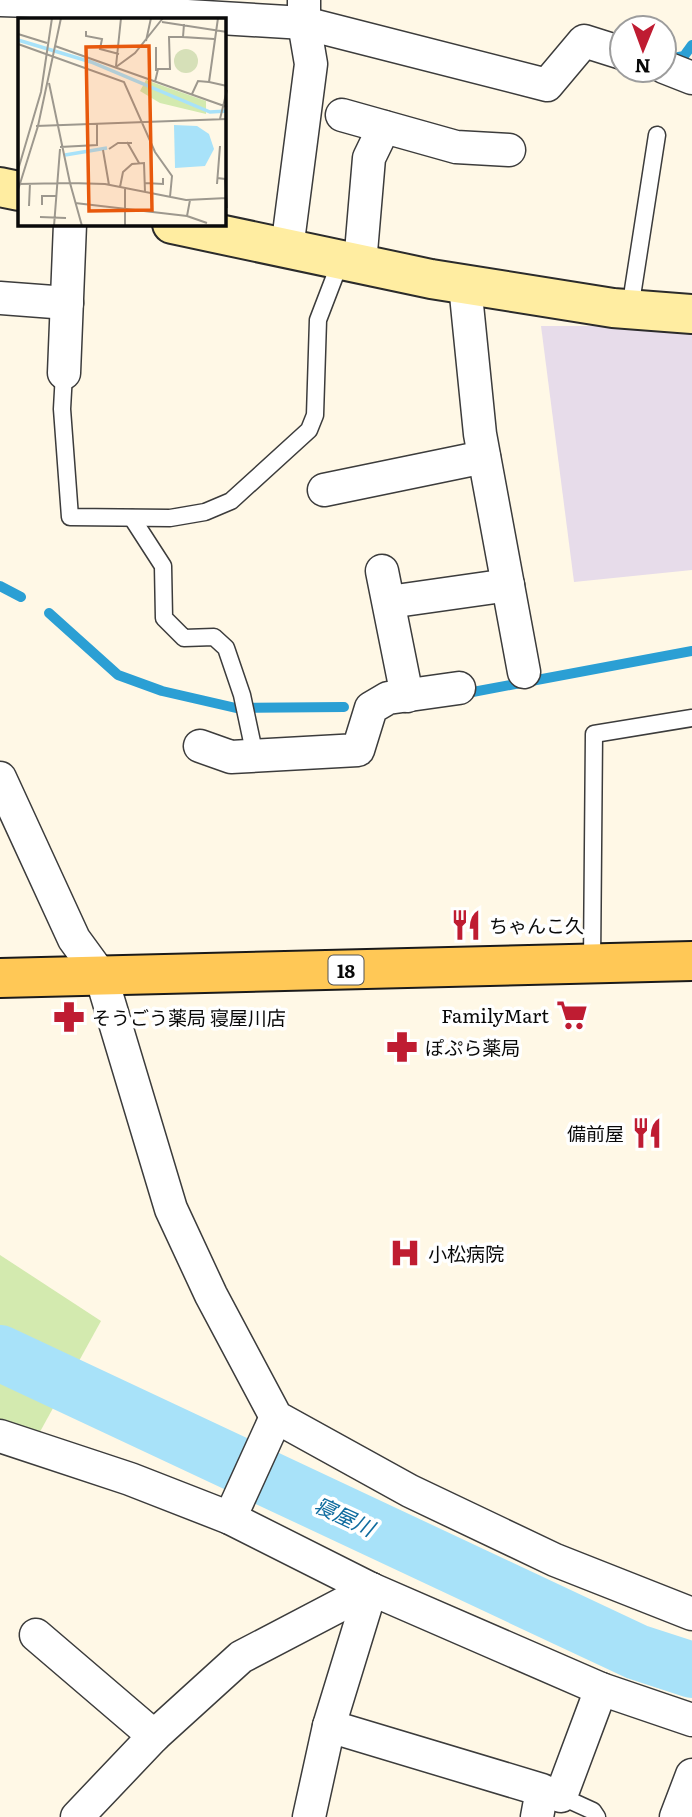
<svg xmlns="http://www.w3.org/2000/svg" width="692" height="1817" font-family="Literata,'Noto Sans JP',serif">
	<rect width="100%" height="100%" fill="#fff8e6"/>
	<!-- industrial -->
	<path fill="#e7dcea" d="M541 326H692V570L574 582Z"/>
	<!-- green -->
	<path fill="#d3eaaf" d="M0 1255 101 1321 36 1439 0 1427Z"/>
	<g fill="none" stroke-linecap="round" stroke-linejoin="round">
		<!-- stream -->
		<g stroke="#2b9fd4" stroke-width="10">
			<path d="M668 59 684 56 692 45"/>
			<path d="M0 586 21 597"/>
			<path d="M49 613 118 675 162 691 236 708 344 707"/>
			<path d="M462 694 692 651"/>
		</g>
		<!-- river -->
		<path stroke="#a8e2f9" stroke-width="56" d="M0 1353 637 1652 692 1670"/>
		<defs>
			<g id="lane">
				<path d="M630 309 657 135"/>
				<path d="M64 373 62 409 70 517 170 518 205 512 231 501 309 430 315 415 318 320 341 260"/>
				<path d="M132 518 163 566 164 618 184 638 214 637 226 648 242 695 255 756"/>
				<path d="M592 963 594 734 692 718"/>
				<path d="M558 1795 593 1811 597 1817"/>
			</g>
			<g id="street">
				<path d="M0 0 31 1 88 10 304 23 547 85 584 41 622 53"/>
				<path d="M664 67 692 78"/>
				<path d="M342 115 456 147 509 150"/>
				<path d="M287 249 311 64 304 23V0"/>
				<path d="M360 264 369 158 384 127"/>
				<path d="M465 285 480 434 524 672"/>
				<path d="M0 298 67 303"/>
				<path d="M64 373 70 224"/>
				<path d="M324 490 484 457"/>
				<path d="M382 571 407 696"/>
				<path d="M389 602 508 585"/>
				<path d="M200 746 231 757 358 750 371 708 388 698 459 688"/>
				<path d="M0 778 74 939 101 976 171 1209 211 1295 276 1417 410 1491 555 1560 692 1614"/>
				<path d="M0 1436 130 1479 230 1518 371 1589 601 1689 692 1720"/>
				<path d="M230 1518 276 1417"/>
				<path d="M36 1635 154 1736"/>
				<path d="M329 1726 542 1790 537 1817"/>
				<path d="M561 1796 601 1689"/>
				<path d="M77 1817 154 1736 241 1657 371 1589"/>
				<path d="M309 1817 329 1726 371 1589"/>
				<path d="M676 1817 692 1775"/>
			</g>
			<g id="secondary">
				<path d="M0 187 19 191"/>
				<path d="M172 224 431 279 613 308 692 314"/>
			</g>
			<path id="primary" d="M0 978 692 961"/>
		</defs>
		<!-- lane casing -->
		<use href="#lane" stroke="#3c3c3c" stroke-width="19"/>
		<!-- street casing -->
		<use href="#street" stroke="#3c3c3c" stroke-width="35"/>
		<!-- secondary casing -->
		<use href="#secondary" stroke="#2b2b2b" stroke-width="42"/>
		<!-- primary casing -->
		<use href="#primary" stroke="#1a1a1a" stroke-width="42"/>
		<!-- lane -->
		<use href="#lane" stroke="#fff" stroke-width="16"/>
		<!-- street -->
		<use href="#street" stroke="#fff" stroke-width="32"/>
		<!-- secondary -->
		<use href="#secondary" stroke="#ffeda1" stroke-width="38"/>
		<!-- primary -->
		<use href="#primary" stroke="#ffc856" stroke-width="38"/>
	</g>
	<!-- icons -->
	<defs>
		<symbol id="restaurant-bare" viewBox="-9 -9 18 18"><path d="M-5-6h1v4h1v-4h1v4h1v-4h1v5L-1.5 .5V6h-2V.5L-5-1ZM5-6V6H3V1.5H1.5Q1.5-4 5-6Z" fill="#bf1c32" stroke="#fff" stroke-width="2.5" paint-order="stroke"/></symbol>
		<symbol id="supermarket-bare" viewBox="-9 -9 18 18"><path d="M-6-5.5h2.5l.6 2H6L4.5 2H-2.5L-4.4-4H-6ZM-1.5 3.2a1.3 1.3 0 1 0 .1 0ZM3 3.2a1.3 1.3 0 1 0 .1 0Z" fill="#bf1c32" stroke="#fff" stroke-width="2.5" paint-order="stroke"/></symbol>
		<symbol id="pharmacy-bare" viewBox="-9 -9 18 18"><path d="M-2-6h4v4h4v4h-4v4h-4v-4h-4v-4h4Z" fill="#bf1c32" stroke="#fff" stroke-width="2.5" paint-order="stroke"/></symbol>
		<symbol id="hospital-bare" viewBox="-9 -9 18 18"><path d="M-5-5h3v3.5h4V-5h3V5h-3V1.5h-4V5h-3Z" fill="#bf1c32" stroke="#fff" stroke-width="2.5" paint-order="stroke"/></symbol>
	</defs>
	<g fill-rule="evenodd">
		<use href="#restaurant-bare" x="444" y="903" width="44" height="44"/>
		<use href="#supermarket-bare" x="550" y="993" width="44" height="44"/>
		<use href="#pharmacy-bare" x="47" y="995" width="44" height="44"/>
		<use href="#pharmacy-bare" x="380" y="1025" width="44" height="44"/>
		<use href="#restaurant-bare" x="625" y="1111" width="44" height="44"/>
		<use href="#hospital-bare" x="383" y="1231" width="44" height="44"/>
	</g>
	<g text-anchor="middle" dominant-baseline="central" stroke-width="7" stroke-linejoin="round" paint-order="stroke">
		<!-- shield labels -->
		<rect fill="#fff" stroke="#535353" stroke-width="2" x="328.5" y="955.5" width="35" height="29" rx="5"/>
		<g font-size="18" font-weight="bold" fill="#090909">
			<text x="346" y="970">18</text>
		</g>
		<!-- poi labels -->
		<g font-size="19" fill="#090909" stroke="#fff" text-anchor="start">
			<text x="489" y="925">ちゃんこ久</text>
			<text x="549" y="1015" text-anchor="end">FamilyMart</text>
			<text x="92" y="1017">そうごう薬局 寝屋川店</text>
			<text x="425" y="1047">ぽぷら薬局</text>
			<text x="624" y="1133" text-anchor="end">備前屋</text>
			<text x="428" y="1253">小松病院</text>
		</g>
		<!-- water labels -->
		<g font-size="21" font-style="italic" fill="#0f6c9f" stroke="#fff">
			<text transform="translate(345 1515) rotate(25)">寝屋川</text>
		</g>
	</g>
	<!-- overview -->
	<g transform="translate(18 18)">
		<rect width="208" height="208" fill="#fff8e6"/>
		<path d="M128 62 188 83V96L142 85 122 73Z" fill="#d3eaaf"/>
		<path d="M156 43a12 12 0 1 1 24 0a12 12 0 1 1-24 0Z" fill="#d6e0b8"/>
		<path d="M156 107 179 108 191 116 196 131 187 148 157 150Z" fill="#a8e2f9"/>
		<path fill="none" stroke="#a8e2f9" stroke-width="3.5" d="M0 22 73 44 192 94 209 93M47 137 89 130"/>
		<path fill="none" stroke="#9d988e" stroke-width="2" d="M200 0 191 64 209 68M144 4 209 14M166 6 165 19 196 21M68 13V18L84 21 82 31 101 36M0 16 29 25M128 23 133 0M0 26 106 64 137 134 154 158 152 179M37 28 209 89M138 29V53M98 48 103 0M98 49 117 35 145 0M137 64 140 51H152L151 19H165M31 65 52 165 87 166 168 182 209 180M174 76 180 63 191 64M202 101 209 72M18 108 209 101M109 124 121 145M42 129 79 127V106M91 131 100 125H114M85 132 91 167M0 152 23 74 34 0M199 160 207 161 209 190M127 165 145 166V160M0 166 52 165 64 208M199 166 202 128M102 169 105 154 114 146 126 145 127 174M0 172 20 108 43 0M172 182 169 198 189 205M57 185 169 198M24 187V178H38M11 188 12 165M22 199 48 200M36 208 42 131M107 208V170"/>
		<path fill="#e8590c" fill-opacity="0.15" stroke="#e8590c" stroke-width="3.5" d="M131 28 134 192 71 193 68 29Z"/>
		<rect width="208" height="208" fill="none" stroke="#090909" stroke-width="3.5"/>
	</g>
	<!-- north arrow -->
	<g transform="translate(643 49) rotate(181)"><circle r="33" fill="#ffffff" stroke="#9d9d9d" stroke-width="2"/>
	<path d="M0-5L12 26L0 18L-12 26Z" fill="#bf1c32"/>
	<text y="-10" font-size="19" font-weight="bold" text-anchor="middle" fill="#090909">N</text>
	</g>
</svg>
